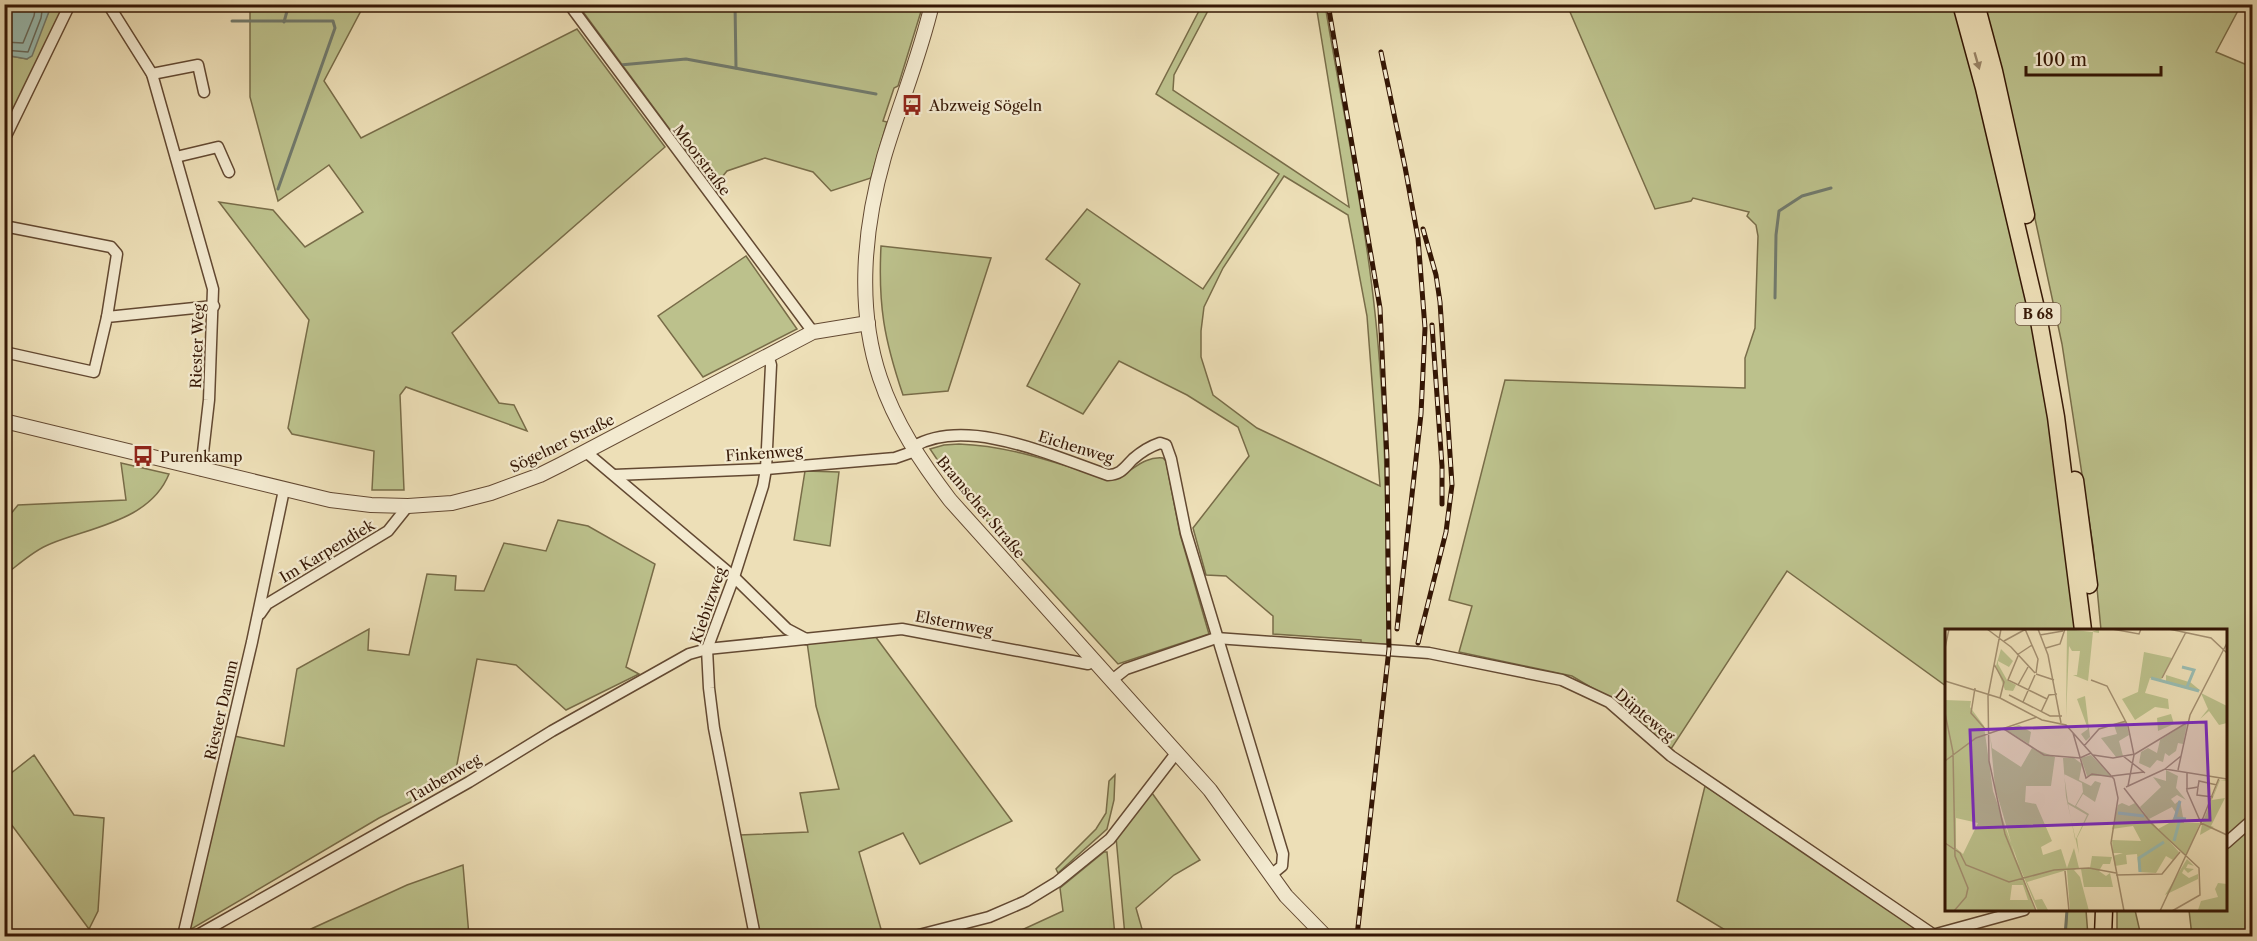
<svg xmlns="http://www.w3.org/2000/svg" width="2257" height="941" font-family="'Libre Caslon Text',serif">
	<rect width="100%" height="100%" fill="#eddfb7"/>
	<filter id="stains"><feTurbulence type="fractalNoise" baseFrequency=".00333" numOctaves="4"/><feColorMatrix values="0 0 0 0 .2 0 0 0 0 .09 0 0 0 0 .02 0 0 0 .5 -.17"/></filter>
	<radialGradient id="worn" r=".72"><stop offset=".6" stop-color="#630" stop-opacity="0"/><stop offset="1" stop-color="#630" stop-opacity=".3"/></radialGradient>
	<!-- green -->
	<g fill="#bcc18c" stroke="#786c48" stroke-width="1.5" fill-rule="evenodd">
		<path d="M49 5H67L5 132V55L27 59 50 9Z"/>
		<path d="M250 5H364L324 81 361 138 577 29 665 147 452 333 499 403 514 405 527 431 406 387 400 395 404 490H372L374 451 292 434 288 428 309 320 219 202 273 210 305 247 363 212 329 165 278 201 250 97Z"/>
		<path d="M578 5H923L898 86 894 88 883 121 887 122 871 178 831 191 813 172 765 158 727 171 713 188Z"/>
		<path d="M1202 5H1211L1174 75 1173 90 1349 207 1316 5H1325C1342 107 1364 210 1375 313 1387 423 1386 534 1387 644H1361V640L1273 634V616L1226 576 1206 575 1193 528 1249 456 1238 427 1187 395 1119 361 1083 414 1027 386 1080 284 1046 259 1087 209 1203 289 1279 174 1156 94ZM1284 176 1348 215 1367 316 1380 486 1257 428 1213 395 1201 357V331L1204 307 1223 268Z"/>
		<path d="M1567 5H1955L1985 109 2045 383 2079 630H1946V686L1787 571 1671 749 1611 699 1572 676 1459 652 1472 606 1449 600 1505 380 1745 388V358L1755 328 1758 236 1756 225 1747 216 1749 212 1693 198 1691 201 1655 209Z"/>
		<path d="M1982 5H2241L2216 52 2252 67V936H2192L2189 910H2226V630H2101L2093 546 2062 344 2034 214Z"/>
		<path d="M881 246 991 258 948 391 903 395C884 339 878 305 881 246Z"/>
		<path d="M746 256 797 329 703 377 658 316Z"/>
		<path d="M959 444C1012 446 1060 464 1110 480 1131 475 1140 456 1163 458L1166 461 1180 534 1209 634 1118 664 955 486 930 449 944 445Z"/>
		<path d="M121 463 169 474C150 521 91 527 50 544 34 550 18 565 5 575V521L18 505 126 500Z"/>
		<path d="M805 471 839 472 830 546 794 540Z"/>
		<path d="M558 520 588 526 655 564 626 667 639 674 566 710 516 665 477 659 454 780 379 818 188 931 234 736 284 746 297 669 369 629 368 650 409 655 427 574 456 576 455 590 484 591 504 543 546 551Z"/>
		<path d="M875 636 1012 821 920 864 903 833 859 852 883 936H759L740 835 808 832 800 793 839 789 816 706 807 642Z"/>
		<path d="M34 755 74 815 104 818 98 911 89 929 5 816V778Z"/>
		<path d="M1115 775 1114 800 1107 829 1058 873 1056 869 1096 829 1106 813 1109 781Z"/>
		<path d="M1705 786 1926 934 1917 936H1735L1677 901Z"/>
		<path d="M1152 793 1200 860 1174 875 1136 908 1144 936H1125L1116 837Z"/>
		<path d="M1104 852H1107L1115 936H1014L1013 934 1063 911 1060 888Z"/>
		<path d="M463 865 469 936H314L311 929 407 885Z"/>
		<path d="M2067 910H2086L2088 936H2066Z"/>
		<path d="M2117 910H2135L2141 936H2117Z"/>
	</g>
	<!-- water -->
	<path fill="#99bcb2" stroke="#717a6d" stroke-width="1.5" d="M10 5H49L50 9 32 56 27 59 5 55V12L9 11Z"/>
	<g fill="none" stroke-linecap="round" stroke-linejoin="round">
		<!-- shore -->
		<g stroke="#676a5c" stroke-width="1.5">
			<path d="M4 42 23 43 34 16 36 4"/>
			<path d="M4 50 28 52 41 18 43 4"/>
		</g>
		<!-- stream -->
		<g stroke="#717a6d" stroke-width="3">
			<path d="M735 4 736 68"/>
			<path d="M232 21H333L335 28 278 189"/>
			<path d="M284 22 289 4"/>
			<path d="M620 65 686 59 876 94"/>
			<path d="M1775 298 1776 235 1779 211 1802 196 1831 188"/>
			<path d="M2065 936 2067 910"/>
		</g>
		<defs>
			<g id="minor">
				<path d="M108 4 152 74 213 289 209 400 201 470"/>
				<path d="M569 4 813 332"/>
				<path d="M152 74 198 65 204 92"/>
				<path d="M4 140 70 4"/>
				<path d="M176 157 218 147 229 172"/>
				<path d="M4 226 111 247 117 254 107 317"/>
				<path d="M4 352 94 372 107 317 214 306"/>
				<path d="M913 447C966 415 1055 457 1108 475 1121 475 1125 467 1133 459 1141 452 1151 446 1160 443L1166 445 1171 459 1186 533 1283 854 1282 866 1271 875"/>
				<path d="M586 452 734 577 787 629 806 639"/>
				<path d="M614 475 766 469 895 458 915 451"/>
				<path d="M260 614 267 604 388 531 408 506"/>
				<path d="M1112 680 1126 669 1216 638 1429 653 1562 680 1609 702 1671 756 1934 935"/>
				<path d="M2226 843 2252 820"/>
				<path d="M183 936 252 642 284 490"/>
				<path d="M196 936 469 782 552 731 689 654 707 649 902 629 1088 664 1094 661"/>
				<path d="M755 936 714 728 709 688 707 649 734 577 763 486 766 469 771 365 768 355"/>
				<path d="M915 936 989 917 1026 901 1057 882 1110 839 1177 752"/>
				<path d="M1929 936 2024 910"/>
			</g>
			<g id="tertiary">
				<path d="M932 4C920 56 899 106 884 157 864 227 856 307 880 378 895 423 921 462 950 500L1210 790 1286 896 1325 936"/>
				<path d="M4 421 330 500 371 505 408 506 452 503 491 493 540 475 562 464 813 332 868 323"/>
			</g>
			<g id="trunk">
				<path d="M1961 4 1984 88 2039 321 2056 417 2083 630"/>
				<path d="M1976 4 1994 71 2026 215"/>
				<path d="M2075 480 2089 585"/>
				<path d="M2103 936 2104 910"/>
			</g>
		</defs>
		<!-- minor casing -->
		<use href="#minor" stroke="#634932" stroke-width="13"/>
		<!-- tertiary casing -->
		<use href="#tertiary" stroke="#634932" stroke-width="16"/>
		<!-- trunk casing -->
		<use href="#trunk" stroke="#351705" stroke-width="19"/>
		<!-- minor -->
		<use href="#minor" stroke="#f3ead0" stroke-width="10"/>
		<!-- tertiary -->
		<use href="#tertiary" stroke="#f3ead0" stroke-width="14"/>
		<!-- trunk -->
		<use href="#trunk" stroke="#eddfb7" stroke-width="16"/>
		<defs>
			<g id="rail">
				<path d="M1328 4 1380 308 1387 459 1389 649 1357 936"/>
				<path d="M1381 52 1405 167 1418 238 1425 328 1421 414 1397 629"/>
				<path d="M1432 325 1442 466V504"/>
				<path d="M1418 643 1446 532 1452 485 1440 302 1436 275 1423 229"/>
			</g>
		</defs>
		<!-- rail casing -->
		<use href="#rail" stroke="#351705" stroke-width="5"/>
		<!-- rail -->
		<use href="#rail" stroke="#f3ead0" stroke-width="3" stroke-dasharray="9" stroke-linecap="butt"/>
	</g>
	<!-- one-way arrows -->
	<defs><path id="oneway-solid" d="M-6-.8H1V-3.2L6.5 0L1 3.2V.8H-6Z" transform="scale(1.5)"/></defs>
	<use fill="#9a8567" href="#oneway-solid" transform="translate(1977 61) rotate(74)"/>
	<!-- icons -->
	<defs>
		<symbol id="bus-bare" viewBox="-9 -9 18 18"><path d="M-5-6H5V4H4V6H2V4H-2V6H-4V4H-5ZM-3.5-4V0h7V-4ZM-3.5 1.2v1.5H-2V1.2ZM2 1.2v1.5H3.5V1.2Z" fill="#8f2418" stroke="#f3ead0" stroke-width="2.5" paint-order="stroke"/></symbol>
	</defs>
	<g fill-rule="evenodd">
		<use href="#bus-bare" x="897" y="90" width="30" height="30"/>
		<use href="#bus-bare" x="128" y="441" width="30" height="30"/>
	</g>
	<g text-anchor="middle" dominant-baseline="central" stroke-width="4.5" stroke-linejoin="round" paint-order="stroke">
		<!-- shield labels -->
		<rect fill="#f3ead0" stroke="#6e5642" stroke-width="1.5" x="2015.5" y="303" width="45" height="22" rx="4.5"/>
		<g font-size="14" font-weight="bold" fill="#351705">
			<text x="2038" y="314">B 68</text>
		</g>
		<!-- poi labels -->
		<g font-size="15" fill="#351705" stroke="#f3ead0" text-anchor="start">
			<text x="929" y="105">Abzweig Sögeln</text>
			<text x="160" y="456">Purenkamp</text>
		</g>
		<!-- street labels -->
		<g font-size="15" fill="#351705" stroke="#f3ead0">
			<text transform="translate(702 160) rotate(53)">Moorstraße</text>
			<text transform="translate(197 346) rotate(-88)">Riester Weg</text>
			<text transform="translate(562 443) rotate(-26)">Sögelner Straße</text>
			<text transform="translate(1076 447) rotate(17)">Eichenweg</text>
			<text transform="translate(764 453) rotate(-4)">Finkenweg</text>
			<text transform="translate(981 507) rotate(50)">Bramscher Straße</text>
			<text transform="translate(327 551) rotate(-31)">Im Karpendiek</text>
			<text transform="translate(708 605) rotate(-71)">Kiebitzweg</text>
			<text transform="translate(954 623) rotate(11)">Elsternweg</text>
			<text transform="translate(221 710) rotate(-77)">Riester Damm</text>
			<text transform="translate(1645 715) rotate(40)">Düpteweg</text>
			<text transform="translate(444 778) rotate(-30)">Taubenweg</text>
		</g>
	</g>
	<!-- overview -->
	<g transform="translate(1945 629)">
		<rect width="282" height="282" fill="#eddfb7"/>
		<path d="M122 0 147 3 154 0V4L148 3 143 52 128 46H132L135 22H127L124 17 121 89ZM56 20 68 32 64 38 53 32V35L62 51 71 56 68 62 60 61 51 37ZM199 23 227 29 216 51 221 52V46L244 53 248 41 237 38 249 41 245 53 256 62 205 49 200 64 223 70 224 80 210 78 190 91 177 70 193 63ZM256 64 282 77V94L274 96 264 82 255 90 263 80ZM140 67 145 108 141 112 136 105 143 100 132 70ZM0 71 26 72 25 78 39 97 48 162 90 282H0ZM11 189 33 194 18 225 11 219ZM67 256H78L83 271H65ZM226 85 229 95 213 102 212 89ZM181 92 184 106 174 112 178 127 171 128 156 109 172 105 169 96ZM242 94 238 115 233 114 231 122 224 127 220 124 218 133 212 131 205 139 194 134 196 123 203 119 212 124 215 111ZM74 96 86 103 84 115 60 100ZM45 105 47 119 76 138 87 119 110 128 106 157H81L80 173 91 175 107 212 96 218 98 226 116 220 122 239 129 219 134 239 129 241 135 248 144 282H125L122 241 82 253 90 271 97 270 103 281 93 282 70 227 50 158ZM146 126 166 147H142L136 129ZM118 129H129L137 135 134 151 146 157 150 152 156 154 150 173 138 165 131 177 144 185 132 209 134 225 121 168ZM119 145 137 154 138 163 130 177 123 173ZM123 175 142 186 131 210H130ZM221 141 233 147 231 159 241 171 232 166 226 170 230 175 235 171 239 194H255L241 227 213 200 226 193 231 184 227 178 204 190 195 178 216 158 208 148 221 152ZM275 151 267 171 280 169 266 197 269 198 255 206 257 195 274 151H282V152ZM177 174 184 177 190 174 234 223 228 231 221 227 211 244 194 243 192 225 181 226 182 235 170 237 168 227 178 224H168L167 211 196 212 188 197 167 200 173 176ZM147 227 167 228 165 235H158L154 242 161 247 165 244 168 258H139L136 240 145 239ZM242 230 249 237 243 235 241 239 249 240 243 244 239 240 237 244 244 249 253 245V250L220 266ZM273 254 282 255V282H244L253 281 256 272 273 268 270 260Z" fill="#bcc18c" fill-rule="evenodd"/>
		<path fill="none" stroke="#99bcb2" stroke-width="3" d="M237 38 249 41 242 58M206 49 254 62M235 172 230 189 241 190M173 184 199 187M229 212 235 190M195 243 194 229 219 213"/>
		<path fill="none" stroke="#a38f70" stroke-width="1.5" d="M42 0 66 18 90 44M56 0 43 67 44 132 60 205 91 282M80 0 93 30 91 44M93 0 103 26 116 94M167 0 194 5 196 0M224 0 266 9 282 24M95 6 118 2M59 12 81 0M0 19 4 0M101 19 115 15 120 0M72 26 87 16M73 27 63 51 102 70M49 35 59 53 55 69M91 45 109 51M217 49 241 3M146 51 162 57 183 97 189 126 183 157M0 52 55 69M73 56 83 38M30 59 26 84 41 101M64 66 105 87H117M55 69 97 91 121 96 169 150 173 169 166 214 179 282M78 73 90 46M96 83 104 66 112 65M0 84 8 123 10 227 23 259 21 268 9 282M59 100 99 126 135 129 146 124M128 104 141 149 147 145 168 148M139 117 154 100 181 92M148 126 168 129 190 125 243 93M178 127 200 144M0 132 31 109 92 88M220 140 236 127M233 141 245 86 282 14M167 147 199 143M274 149 256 194 282 206M181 158 220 140 282 150M253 158 252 166 268 168M179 159 206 194 254 239 255 266 227 282M241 160 253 158 254 152 272 156M0 214 15 224 21 236 64 253 109 241 144 239 171 244M120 242 124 282M171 246 217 245 235 223M215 282 256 194 242 162V143"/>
		<path fill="#7b2cbf" fill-opacity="0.15" stroke="#7b2cbf" stroke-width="3" d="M261 93 265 191 29 199 25 101Z"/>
		<rect width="282" height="282" fill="none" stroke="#351705" stroke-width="3"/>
	</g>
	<!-- margin -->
	<rect width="2257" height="941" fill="none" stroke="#eddfb7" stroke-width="24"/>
	<rect x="6" y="6" width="2245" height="929" fill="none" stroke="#351705" stroke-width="3"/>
	<rect x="12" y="12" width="2233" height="917" fill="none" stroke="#351705" stroke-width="1.5"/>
	<!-- scale -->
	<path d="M2026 66v9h135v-9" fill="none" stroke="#351705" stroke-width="3"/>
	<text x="2035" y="66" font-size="18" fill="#351705" stroke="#f3ead0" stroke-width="4.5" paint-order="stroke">100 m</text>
	<rect width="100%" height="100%" filter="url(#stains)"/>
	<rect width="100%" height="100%" fill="url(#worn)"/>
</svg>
